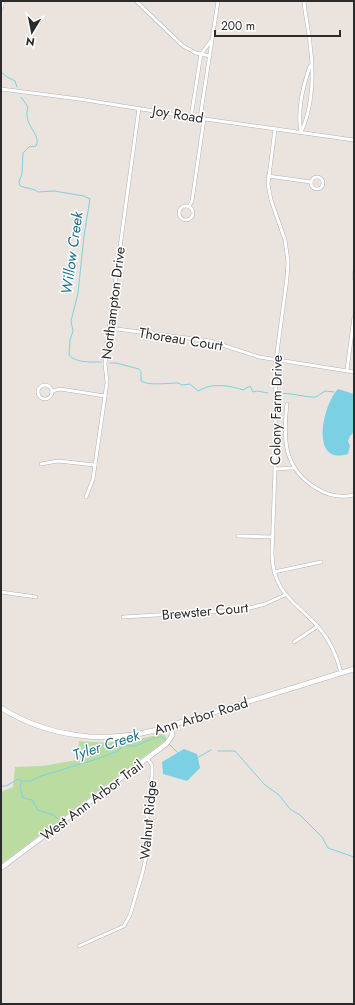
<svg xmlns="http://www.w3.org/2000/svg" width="355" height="1005" font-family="Jost,sans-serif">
	<rect width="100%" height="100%" fill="#ebe4de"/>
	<!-- green -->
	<path fill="#badca0" d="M162 734 166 736V740L1 864V792L13 787 15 767 42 766 77 760 79 741C109 744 133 741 162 734Z"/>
	<!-- water -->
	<g fill="#7bd1e3">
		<path d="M338 389 354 394V432L350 436 348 441 350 446 348 454C309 466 323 404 338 389Z"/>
		<path d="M184 749 197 754 200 768 187 781 163 774 162 762Z"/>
	</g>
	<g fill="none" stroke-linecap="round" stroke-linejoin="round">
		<!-- stream -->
		<g stroke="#7bd1e3" stroke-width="1">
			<path d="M1 72 7 77 15 81 17 87"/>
			<path d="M21 97 28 107C22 126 42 133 36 146L29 147 23 153 22 174 19 182 20 186 35 190 38 192 54 191 84 196 90 199 84 236 78 293 71 321 73 331 70 340 69 355C76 363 90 362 101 362"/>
			<path d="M110 363H116L139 369 141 371V381C148 386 169 383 178 383L182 385 190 384 198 391C201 390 204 388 207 387 218 384 232 386 243 390L250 386 253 392 257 391 268 393"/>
			<path d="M281 393 291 394 310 397H316L325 391 334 392"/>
			<path d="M169 744 178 753"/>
			<path d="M218 751H235L265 785 279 795 290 809 300 815 322 837 328 848 354 857"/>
			<path d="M197 758 211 750"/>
			<path d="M22 781 20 787 23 798 32 800 38 810 54 815 58 819"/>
			<path d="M1 786H6L18 779 22 781H31L41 776 97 759 118 751 124 746H136L153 738 162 737 167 741"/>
		</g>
		<defs>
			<g id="street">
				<path d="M136 1 183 46 196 53 210 56"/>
				<path d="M1 89 79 99 191 117 354 140"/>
				<path d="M191 117 201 54 211 41"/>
				<path d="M200 118 218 1"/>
				<path d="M275 129 268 184 271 200 285 240 288 261 287 278 276 360 275 469 272 554C273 595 297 602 320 629 331 642 337 656 341 673"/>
				<path d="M301 132C313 108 314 71 310 44 309 30 305 16 304 1"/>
				<path d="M301 132C297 111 303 86 310 66"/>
				<path d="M268 176 311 182"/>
				<circle cx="317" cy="183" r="6"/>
				<circle cx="186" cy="213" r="7"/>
				<path d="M189 207 192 201 204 119"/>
				<path d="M354 273V278"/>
				<path d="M109 328 210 341 259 357 354 372"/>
				<path d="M347 370 354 317"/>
				<circle cx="45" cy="392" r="7"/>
				<path d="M52 391 60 389 105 396"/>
				<path d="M287 404C283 438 283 468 316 488 327 495 341 498 354 495"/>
				<path d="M41 464 58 461 95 465"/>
				<path d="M275 469 293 468"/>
				<path d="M86 497 93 479 95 465 107 382 105 364 109 328 139 108"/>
				<path d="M238 536 272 537"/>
				<path d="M274 572 321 562"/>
				<path d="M1 592 36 597"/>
				<path d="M123 617 242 610 265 604 285 595"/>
				<path d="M294 642 318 626"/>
				<path d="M79 946 124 926 130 915 143 871 149 842 147 816 152 775V765L147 758"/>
			</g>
			<g id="secondary">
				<path d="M1 7 2 1"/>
				<path d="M1 708C48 737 103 744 156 730L354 669"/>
				<path d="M1 868 166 744 172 736 171 726"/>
			</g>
		</defs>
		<!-- street casing -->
		<use href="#street" stroke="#aeb2ba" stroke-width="4"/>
		<!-- secondary casing -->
		<use href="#secondary" stroke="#aeb2ba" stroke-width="5.5"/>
		<!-- street -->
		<use href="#street" stroke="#fff" stroke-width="3"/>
		<!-- secondary -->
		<use href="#secondary" stroke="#fff" stroke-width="4.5"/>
	</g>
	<g text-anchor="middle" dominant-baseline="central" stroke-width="3" stroke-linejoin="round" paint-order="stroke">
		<!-- street labels -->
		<g font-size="14" fill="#2b2b2b" stroke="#fff">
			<text transform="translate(178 114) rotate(9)">Joy Road</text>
			<text transform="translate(113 303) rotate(-83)">Northampton Drive</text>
			<text transform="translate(181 339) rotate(9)">Thoreau Court</text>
			<text transform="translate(276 410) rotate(-89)">Colony Farm Drive</text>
			<text transform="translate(205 611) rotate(-5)">Brewster Court</text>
			<text transform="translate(201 716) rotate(-17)">Ann Arbor Road</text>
			<text transform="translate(92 800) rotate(-37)">West Ann Arbor Trail</text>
			<text transform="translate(148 820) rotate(-85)">Walnut Ridge</text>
		</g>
		<!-- water labels -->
		<g font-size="15" font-style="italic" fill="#1b728f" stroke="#fff">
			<text transform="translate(72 253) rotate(-82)">Willow Creek</text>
			<text transform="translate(106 745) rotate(-18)">Tyler Creek</text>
		</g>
	</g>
	<!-- border -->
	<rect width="355" height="1005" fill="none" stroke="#2b2b2b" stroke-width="4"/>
	<!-- north arrow -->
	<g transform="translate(32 32) rotate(190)" stroke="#ffffff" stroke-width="3" paint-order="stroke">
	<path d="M0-3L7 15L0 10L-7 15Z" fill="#2b2b2b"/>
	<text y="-6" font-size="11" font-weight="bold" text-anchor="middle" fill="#2b2b2b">N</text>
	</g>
	<!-- scale -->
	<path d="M215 30v6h125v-6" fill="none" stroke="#2b2b2b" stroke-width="2"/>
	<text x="221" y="30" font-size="12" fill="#2b2b2b" stroke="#ffffff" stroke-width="3" paint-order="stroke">200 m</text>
</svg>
